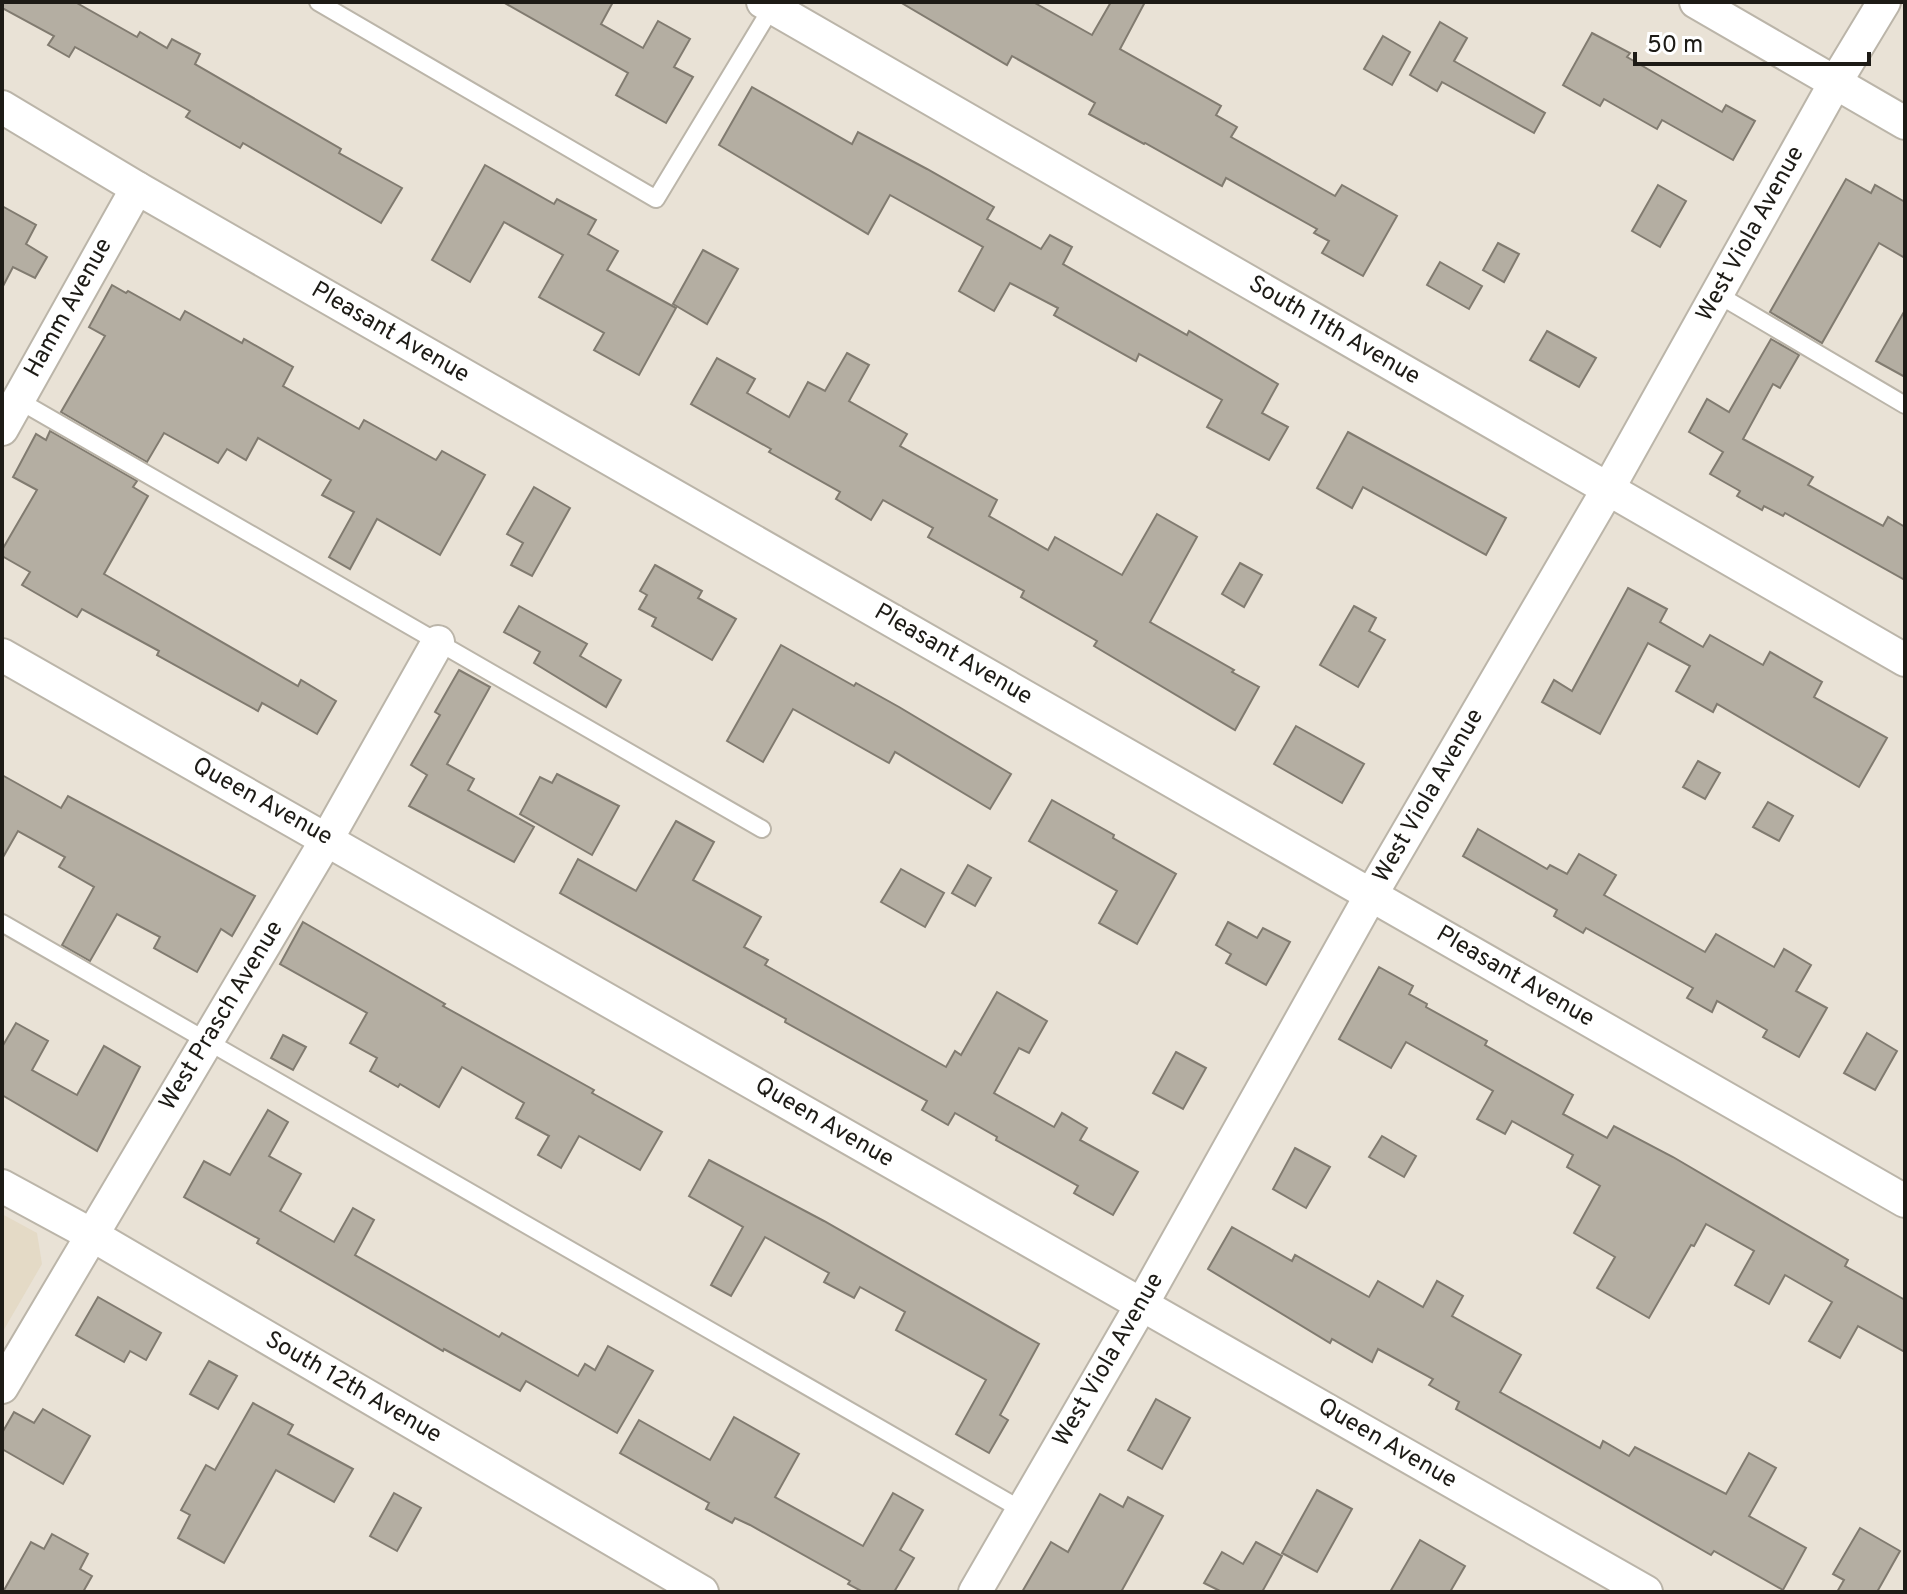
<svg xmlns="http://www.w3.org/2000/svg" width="1907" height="1594" font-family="Overpass,sans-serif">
	<rect width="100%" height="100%" fill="#e9e2d6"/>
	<!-- built -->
	<path fill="#e4dac6" d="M2 1214 37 1233 42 1264 2 1333Z"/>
	<!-- building -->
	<g fill="#b4aea2" stroke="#817b70" stroke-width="2">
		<path d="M2 2H75L137 37 140 32 167 48 172 39 200 54 195 64 341 149 339 153 402 188 381 223 243 143 240 148 186 117 190 111 75 47 69 57 48 45 54 36 2 8Z"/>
		<path d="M503 2H613L601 24 643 48 658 21 690 39 674 67 693 77 666 123 616 95 628 73Z"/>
		<path d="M900 2H1033L1092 35 1111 2H1145L1120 49 1221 106 1216 115 1237 127 1231 137 1335 196 1342 185 1397 216 1363 276 1322 253 1329 241 1314 233 1317 229 1226 178 1222 186 1145 143 1144 144 1089 114 1095 103 1012 56 1007 65Z"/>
		<path d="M1440 22 1467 38 1454 61 1545 113 1534 133 1442 82 1437 91 1410 75Z"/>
		<path d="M1592 33 1630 53 1627 57 1722 112 1726 105 1755 121 1733 160 1662 120 1657 129 1604 99 1600 106 1563 85Z"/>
		<path d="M1383 36 1410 52 1392 85 1364 69Z"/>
		<path d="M752 87 852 144 858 132 927 169 994 207 987 219 1041 249 1050 235 1072 247 1063 264 1187 335 1189 331 1278 384 1262 413 1288 427 1269 460 1207 427 1222 400 1139 354 1136 361 1054 315 1058 308 1010 283 994 311 959 291 983 247 890 195 868 234 719 145Z"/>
		<path d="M485 165 554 204 557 199 596 220 588 234 618 251 607 270 676 308 639 375 594 350 604 333 539 297 563 255 504 222 470 282 432 260Z"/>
		<path d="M1846 179 1871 193 1875 185 1905 202V258L1879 243 1822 343 1770 312Z"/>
		<path d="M1658 185 1686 201 1660 247 1632 231Z"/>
		<path d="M2 206 36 225 26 244 47 257 35 278 13 267 2 288Z"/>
		<path d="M1498 243 1519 254 1504 282 1483 270Z"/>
		<path d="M703 250 738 269 707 324 673 304Z"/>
		<path d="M1440 262 1482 286 1469 309 1427 285Z"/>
		<path d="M112 285 126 293 128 291 180 320 185 311 242 343 244 339 293 367 283 386 359 429 364 420 436 460 442 451 485 475 440 555 377 519 350 569 329 557 354 512 322 495 331 480 258 438 246 460 227 449 218 463 164 433 147 462 61 412 105 336 89 327Z"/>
		<path d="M1905 310V377L1876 361Z"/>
		<path d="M1547 331 1596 358 1579 387 1530 360Z"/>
		<path d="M1771 339 1799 355 1780 388 1773 384 1743 439 1813 477 1808 485 1883 526 1888 517 1905 527V580L1785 513 1783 516 1764 506 1762 510 1737 496 1740 491 1710 474 1723 452 1689 432 1707 399 1729 412Z"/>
		<path d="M847 353 869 365 849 401 907 434 900 446 997 500 989 516 1048 550 1055 537 1122 575 1157 514 1197 537 1150 622 1234 670 1232 672 1259 687 1235 730 1094 646 1097 641 1021 597 1024 591 928 537 933 528 883 500 871 520 836 499 840 492 769 452 771 449 691 404 717 358 755 379 747 393 789 417 808 382 825 391Z"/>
		<path d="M50 431 137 481 133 487 148 496 104 574 298 686 301 680 336 701 317 734 262 703 258 711 157 655 159 651 82 609 77 617 22 585 30 572 2 556V550L37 490 13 477 36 434 46 440Z"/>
		<path d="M1348 432 1506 518 1486 555 1363 487 1352 508 1317 488Z"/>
		<path d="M534 487 570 508 532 576 511 565 523 543 507 534Z"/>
		<path d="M1240 563 1262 575 1244 607 1222 594Z"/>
		<path d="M655 565 702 591 698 598 736 619 712 660 652 626 656 618 639 609 647 595 640 591Z"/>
		<path d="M1628 588 1667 609 1660 622 1703 647 1710 635 1763 665 1770 652 1822 682 1814 697 1887 738 1859 787 1717 704 1713 712 1676 691 1690 666 1648 643 1600 734 1542 702 1554 680 1572 691Z"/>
		<path d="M519 606 587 644 580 656 621 680 606 707 534 663 540 652 504 632Z"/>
		<path d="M1354 606 1376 618 1369 631 1385 640 1358 687 1320 665Z"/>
		<path d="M781 645 854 686 856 683 899 707 1011 774 990 809 895 752 889 763 793 709 763 762 727 741Z"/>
		<path d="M459 670 490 687 447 764 474 779 468 790 534 827 514 862 409 806 427 775 411 765 440 715 435 712Z"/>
		<path d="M1296 726 1364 764 1342 803 1274 764Z"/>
		<path d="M1698 761 1720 773 1705 799 1683 787Z"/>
		<path d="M557 774 619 806 592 855 520 814 540 777 552 783Z"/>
		<path d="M2 775 61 808 68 796 255 896 232 936 221 929 197 972 154 948 160 937 117 914 90 961 62 945 94 887 59 867 65 857 18 831 2 859Z"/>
		<path d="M1052 800 1114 835 1113 838 1176 874 1137 944 1099 923 1117 891 1029 841Z"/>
		<path d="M1768 802 1793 816 1779 841 1753 827Z"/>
		<path d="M676 821 714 842 693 880 761 917 744 947 768 960 765 965 946 1067 955 1051 961 1055 997 992 1047 1021 1029 1053 1019 1048 994 1093 1054 1127 1062 1113 1087 1128 1080 1140 1138 1172 1113 1215 1074 1193 1078 1186 996 1140 997 1137 955 1113 948 1125 922 1110 927 1101 785 1022 786 1019 560 893 578 859 636 891Z"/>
		<path d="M1478 829 1547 869 1550 865 1567 874 1579 854 1616 875 1604 895 1705 952 1716 934 1774 967 1784 949 1811 965 1796 991 1827 1008 1799 1057 1763 1037 1767 1030 1717 1001 1712 1012 1687 998 1693 988 1586 928 1583 933 1554 916 1557 910 1463 856Z"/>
		<path d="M968 865 991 878 975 906 952 893Z"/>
		<path d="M901 869 944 893 925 927 881 902Z"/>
		<path d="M303 922 445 1004 443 1006 594 1090 592 1093 662 1132 640 1170 579 1136 561 1168 538 1155 549 1136 516 1118 524 1103 462 1067 439 1107 400 1084 398 1087 370 1071 377 1058 350 1043 367 1013 280 964Z"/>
		<path d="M1228 922 1257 938 1263 928 1290 942 1266 985 1226 963 1231 954 1216 945Z"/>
		<path d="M1379 967 1413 986 1409 994 1427 1004 1426 1007 1487 1041 1485 1045 1573 1095 1563 1114 1607 1138 1614 1126 1673 1157 1848 1260 1845 1266 1905 1300V1352L1858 1326 1840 1358 1809 1341 1832 1302 1785 1275 1769 1304 1735 1285 1754 1251 1706 1224 1694 1246 1691 1245 1649 1318 1597 1288 1615 1257 1574 1233 1600 1186 1567 1167 1573 1155 1512 1121 1505 1134 1477 1119 1493 1091 1406 1042 1391 1068 1339 1039Z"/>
		<path d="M16 1023 48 1041 32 1070 77 1095 104 1046 140 1067 97 1151 2 1095V1047Z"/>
		<path d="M1867 1033 1897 1051 1875 1090 1844 1073Z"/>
		<path d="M283 1035 306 1047 293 1070 271 1058Z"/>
		<path d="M1176 1052 1206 1068 1183 1109 1153 1093Z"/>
		<path d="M268 1110 288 1122 269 1156 301 1174 280 1211 334 1242 353 1208 374 1220 355 1255 499 1337 502 1333 578 1376 585 1364 595 1370 608 1346 653 1371 617 1433 526 1381 520 1391 444 1349 443 1351 257 1243 259 1239 184 1197 204 1161 230 1175Z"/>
		<path d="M1382 1136 1416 1156 1404 1177 1369 1157Z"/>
		<path d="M1295 1148 1330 1167 1306 1208 1273 1189Z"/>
		<path d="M709 1160 824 1221 1039 1344 1000 1415 1008 1420 989 1453 956 1434 986 1380 896 1330 905 1312 860 1287 854 1298 824 1282 829 1273 765 1237 731 1296 711 1285 743 1227 689 1196Z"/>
		<path d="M1232 1227 1292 1261 1295 1255 1369 1297 1378 1281 1423 1307 1437 1281 1463 1296 1452 1316 1521 1355 1500 1392 1600 1448 1603 1441 1629 1456 1635 1447 1726 1494 1749 1453 1776 1468 1749 1516 1806 1548 1783 1590 1714 1551 1711 1555 1456 1409 1459 1402 1429 1385 1433 1379 1378 1349 1372 1362 1332 1339 1330 1343 1208 1269Z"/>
		<path d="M98 1297 161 1333 146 1360 130 1351 124 1362 76 1335Z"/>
		<path d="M209 1361 237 1376 218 1409 190 1394Z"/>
		<path d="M1156 1399 1190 1418 1162 1469 1128 1450Z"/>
		<path d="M253 1403 293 1425 288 1434 353 1469 334 1502 276 1470 224 1563 178 1538 190 1515 181 1510 206 1465 215 1470Z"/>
		<path d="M43 1409 90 1436 63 1484 2 1449V1433L14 1412 34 1423Z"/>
		<path d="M734 1417 799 1454 775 1497 863 1546 893 1493 923 1510 900 1550 914 1558 894 1592H863L848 1584 850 1581 750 1525 735 1518 732 1523 706 1509 709 1503 620 1453 639 1420 710 1460Z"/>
		<path d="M1317 1490 1352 1509 1317 1572 1282 1553Z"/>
		<path d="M394 1493 421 1508 397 1551 370 1536Z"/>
		<path d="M1100 1494 1123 1507 1128 1497 1163 1516 1121 1592H1022L1051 1542 1068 1552Z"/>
		<path d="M1860 1528 1900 1551 1877 1592H1837L1844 1580 1833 1574Z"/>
		<path d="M52 1534 88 1554 80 1569 92 1576 83 1592H3L31 1542 44 1549Z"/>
		<path d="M1420 1540 1465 1566 1450 1592H1390Z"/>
		<path d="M1256 1542 1282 1556 1262 1592H1222L1204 1583 1222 1552 1243 1564Z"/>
	</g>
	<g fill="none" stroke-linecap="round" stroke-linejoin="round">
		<defs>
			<g id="lane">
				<path d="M318 2 656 199 772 7"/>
				<path d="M1717 294 1905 405"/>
				<path d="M18 400 762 829"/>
				<path d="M2 923 1022 1510"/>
			</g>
			<g id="street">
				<path d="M763 2 1905 660"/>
				<path d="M1696 2 1905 123"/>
				<path d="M2 107 137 188 1905 1201"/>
				<path d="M2 429 137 188"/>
				<path d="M2 655 1646 1592"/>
				<path d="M2 1186 92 1235 702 1592"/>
				<path d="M2 1387 327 839 438 642"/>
				<path d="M975 1592 1142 1304 1371 895 1608 489 1835 83 1884 2"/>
			</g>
		</defs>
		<!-- lane casing -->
		<use href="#lane" stroke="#bbb5a9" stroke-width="20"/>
		<!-- street casing -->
		<use href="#street" stroke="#bbb5a9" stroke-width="36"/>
		<!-- lane -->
		<use href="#lane" stroke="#fff" stroke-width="16"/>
		<!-- street -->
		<use href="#street" stroke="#fff" stroke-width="32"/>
	</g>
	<g text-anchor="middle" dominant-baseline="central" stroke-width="8" stroke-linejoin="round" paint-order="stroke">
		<!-- street labels -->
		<g font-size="24" fill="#1d1b16" stroke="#fff">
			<text transform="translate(1751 234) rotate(-61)">West Viola Avenue</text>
			<text transform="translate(69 308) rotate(-61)">Hamm Avenue</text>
			<text transform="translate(1334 331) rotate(30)">South 11th Avenue</text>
			<text transform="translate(390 333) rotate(30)">Pleasant Avenue</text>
			<text transform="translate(953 655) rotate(30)">Pleasant Avenue</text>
			<text transform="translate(1429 796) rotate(-60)">West Viola Avenue</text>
			<text transform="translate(262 802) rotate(29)">Queen Avenue</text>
			<text transform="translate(1515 977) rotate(30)">Pleasant Avenue</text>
			<text transform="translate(222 1016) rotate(-59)">West Prasch Avenue</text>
			<text transform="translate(824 1123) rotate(30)">Queen Avenue</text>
			<text transform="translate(1109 1360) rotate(-60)">West Viola Avenue</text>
			<text transform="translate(353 1388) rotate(30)">South 12th Avenue</text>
			<text transform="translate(1387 1444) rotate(30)">Queen Avenue</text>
		</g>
	</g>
	<!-- border -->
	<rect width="1907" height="1594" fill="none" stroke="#1d1b16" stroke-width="8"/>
	<!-- scale -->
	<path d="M1635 52v12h234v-12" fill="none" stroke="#1d1b16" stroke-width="4"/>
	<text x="1647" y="52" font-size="24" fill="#1d1b16" stroke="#ffffff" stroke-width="6" paint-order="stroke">50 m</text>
</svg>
